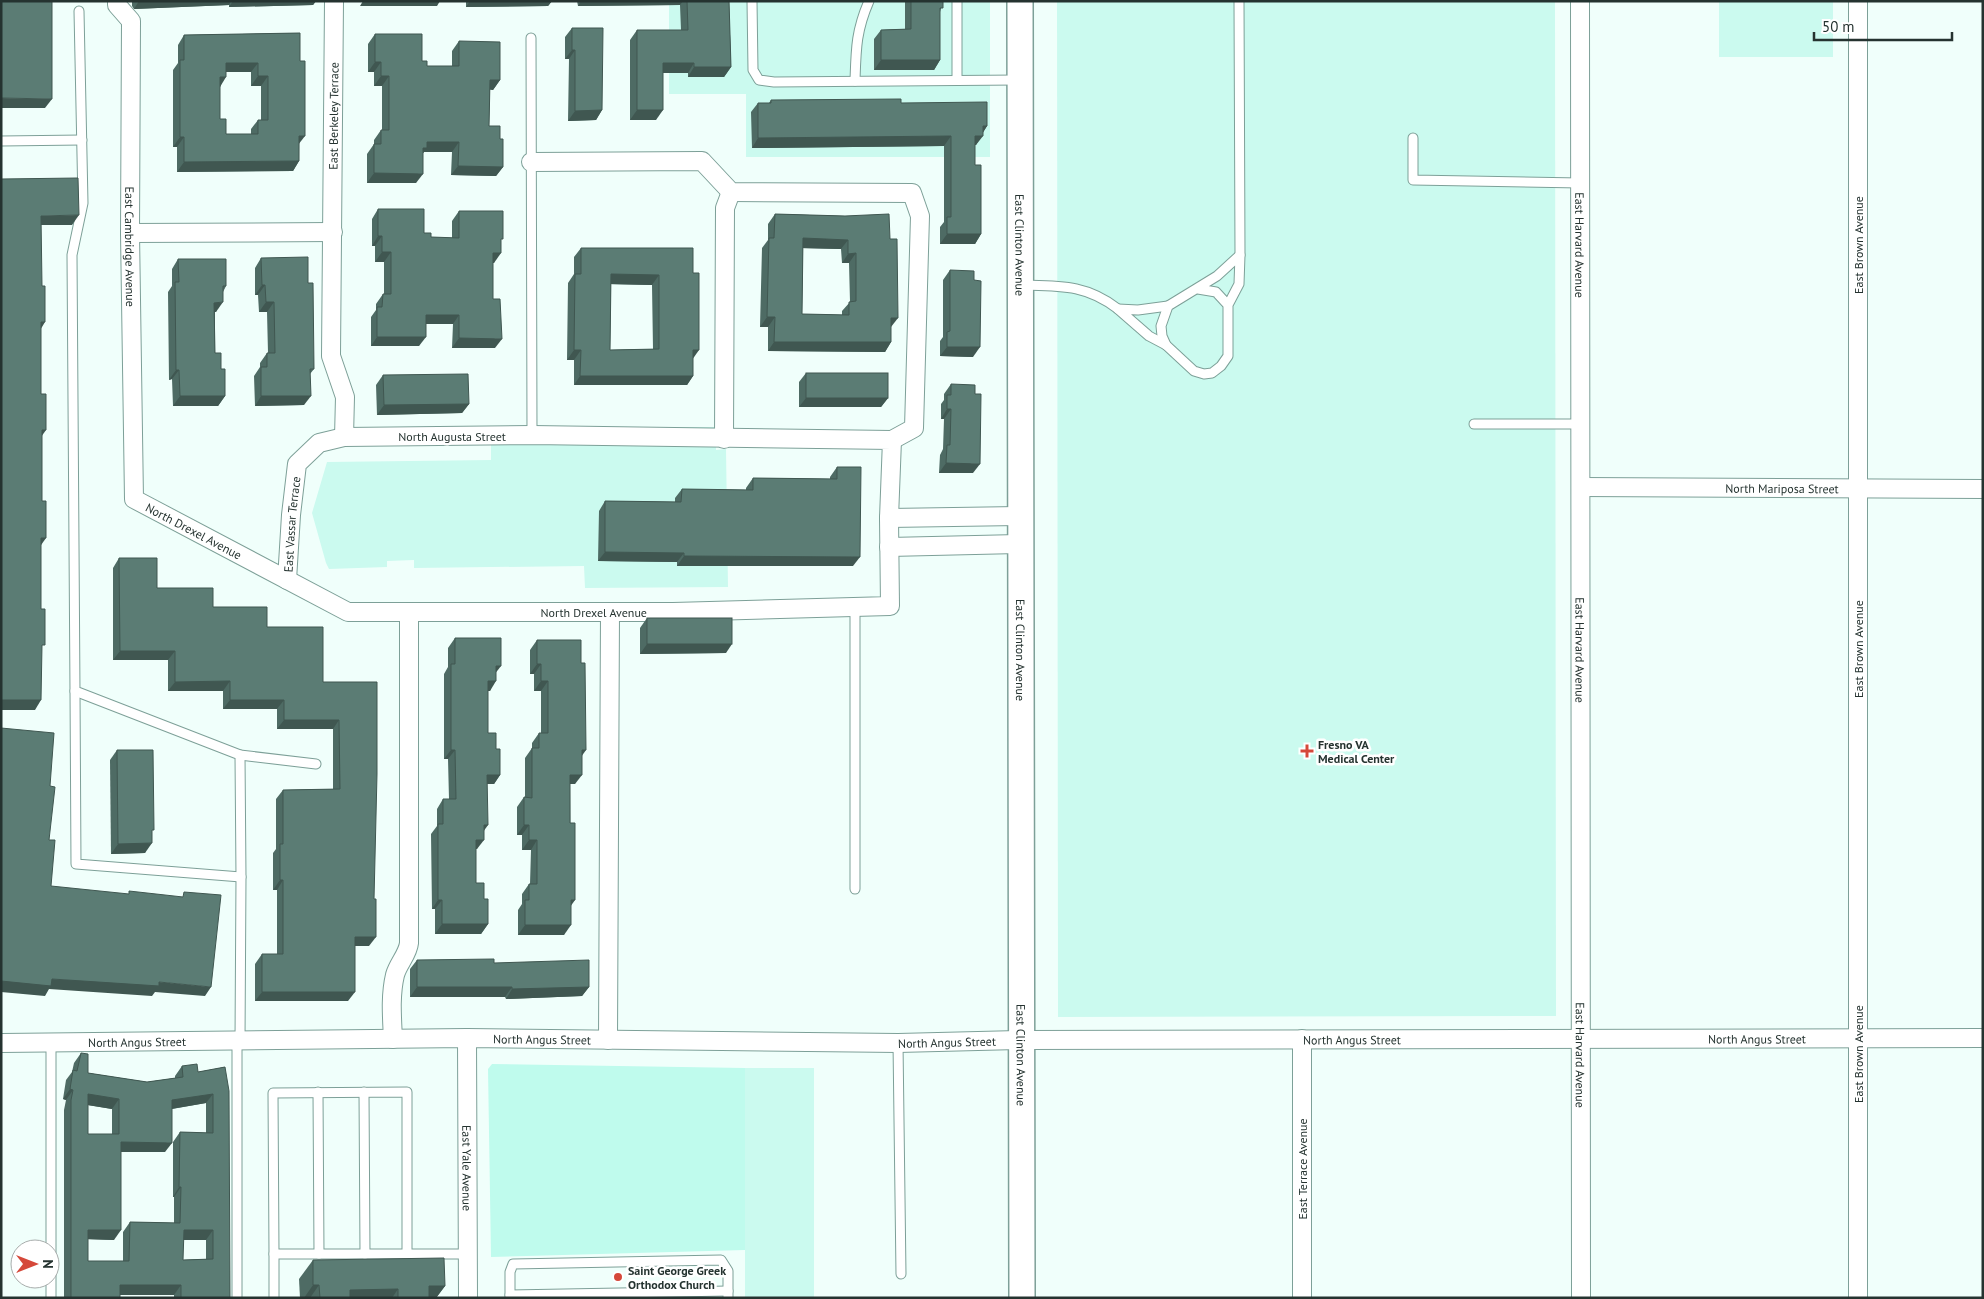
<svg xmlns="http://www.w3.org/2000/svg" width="1984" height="1299" font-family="'PT Sans',sans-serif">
	<rect width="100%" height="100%" fill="#f0fffb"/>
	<!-- built -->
	<g fill="#cbfaef">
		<path d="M669 1H990V157H746V94H669Z"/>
		<path d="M1057 1H1555L1556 1016 1058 1017Z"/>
		<rect x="1719" y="1" width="114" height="56"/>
		<path d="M491 427H715L716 450 726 449 728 587 585 588 584 566 414 568V560L387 561V567L329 569 326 563 312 513 327 462 491 460Z"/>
		<rect x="745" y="1068" width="69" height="230"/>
	</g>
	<!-- green -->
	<path fill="#bffbed" d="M492 1064 745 1068V1250L491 1257 488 1069Z"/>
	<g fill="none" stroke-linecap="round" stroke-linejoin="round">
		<defs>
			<g id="service">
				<path d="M752 1 753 70 759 80 774 82 1018 80"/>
				<path d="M957 1V80"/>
				<path d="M1239 1 1240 255"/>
				<path d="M79 11 83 203 72 255 75 691 240 755 241 877 240 1041"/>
				<path d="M531 38 532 435"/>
				<path d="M855 81C856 49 856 31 869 1"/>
				<path d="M1413 138V180L1580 183"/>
				<path d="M1 141 82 140"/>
				<path d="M1021 285C1059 286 1086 284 1118 309"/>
				<path d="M1198 289 1216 292 1228 305V356L1221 366 1212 373 1204 374 1194 371 1166 345 1162 336 1161 326 1168 306 1217 276 1240 255 1239 284 1228 305"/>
				<path d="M1166 345 1149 336 1118 309 1138 310 1168 306"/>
				<path d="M1474 424H1581"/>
				<path d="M855 607V889"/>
				<path d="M75 691 76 864 241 877"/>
				<path d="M240 755 316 764"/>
				<path d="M51 1043V1298"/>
				<path d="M898 1043 901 1274"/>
				<path d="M318 1092 319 1254"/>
				<path d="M364 1092 365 1254"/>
				<path d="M274 1254 273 1093 407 1092V1254"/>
				<path d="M510 1295 728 1291"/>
				<path d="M237 1298V1041"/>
				<path d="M274 1298V1254H468"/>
				<path d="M510 1298V1272L513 1264 721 1260 728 1271V1298"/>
			</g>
			<g id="minor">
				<path id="s1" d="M117 1V5L131 21 130 233 134 499 348 612H673L890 606 889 518 892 440 532 435 344 437 345 397 331 356 334 1"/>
				<path id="s2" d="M1580 1 1581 1298"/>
				<path d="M1858 1V1298"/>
				<path d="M531 162 702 161 731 192 912 193 920 216 914 428 892 440"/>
				<path d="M130 233 333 232"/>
				<path d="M724 439 725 208 731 192"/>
				<path id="s3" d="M1581 487 1983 489"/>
				<path d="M889 518 1022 516"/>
				<path d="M889 547 1022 544"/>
				<path id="s4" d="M287 580 291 515 297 464 319 443 344 437"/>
				<path id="s5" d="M467 1038 468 1298"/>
				<path d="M393 1039C392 1018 390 996 395 975 398 964 408 954 409 943V612"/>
				<path d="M1302 1039V1298"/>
				<path d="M608 1040 610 612"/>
				<path id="s6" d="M1 1043 467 1038 898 1043 1022 1040 1983 1038"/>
			</g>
			<g id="secondary">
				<path id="s7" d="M1020 1 1022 1298"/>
			</g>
		</defs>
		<!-- service casing -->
		<use href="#service" stroke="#7da098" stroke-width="11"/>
		<!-- minor casing -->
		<use href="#minor" stroke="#7da098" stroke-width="20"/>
		<!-- secondary casing -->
		<use href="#secondary" stroke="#7da098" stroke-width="28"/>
		<!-- service -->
		<use href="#service" stroke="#fff" stroke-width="9"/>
		<!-- minor -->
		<use href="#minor" stroke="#fff" stroke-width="18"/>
		<!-- secondary -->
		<use href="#secondary" stroke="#fff" stroke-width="25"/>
	</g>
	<!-- wall -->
	<g fill="#4e6b64" fill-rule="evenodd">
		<path d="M132 1H316L313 5 229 7V5L134 9 132 6Z"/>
		<path d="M466 1H552L548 6 466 7Z"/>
		<path d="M577 1H729L731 67 724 77H688V73H663L656 120H630V40L637 30H681L680 5 578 6Z"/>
		<path d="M905 1H943L940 12V60L934 70H874V39L881 30 905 29Z"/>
		<path d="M572 28 602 110 596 120 568 121 569 59H565V37Z"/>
		<path d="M300 33 299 161 293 171 177 172V147H173V70L178 63V45L184 35ZM226 72H251V86H261V120H258L251 129V134H226L220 119V87Z"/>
		<path d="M375 34 422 61 427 66H452V51L459 41 500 80 493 90 490 89 489 126 500 139 503 167 496 176 451 175 452 152H424L423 153 416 183H367V154L374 144V140L381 130H382V86H374V72H368V44Z"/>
		<path d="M771 100 901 103 987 126 983 132 976 145H975V165L981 234 975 244H940V227L944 222V146L752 148 751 112 758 103H769Z"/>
		<path d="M378 209 431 237 452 238V221L459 211 501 242 494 263H493V299L495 348H452L453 324H426L419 346H371V317L376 310V304L383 294H384V262H375V246H372V219Z"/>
		<path d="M775 214 845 216 891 327V342L885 352 768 351V327H760L762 248 768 240V224ZM803 248 841 249 842 263H849L850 302 842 311V315L802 314Z"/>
		<path d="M581 248H693V376L687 385H574V360H567L568 283 574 274V257ZM611 284 652 285 653 349 610 350Z"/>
		<path d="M261 258 308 283 314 369 310 374 304 405 255 406 254 376 260 367V363L267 353H268L267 312H259L258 295H255V268Z"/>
		<path d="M178 259 226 286 223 292 216 312H215V353L221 369 225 396 218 406H173L172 379 169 380 168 292 172 286V269Z"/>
		<path d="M950 270 973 357 940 356V341L943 337V280Z"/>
		<path d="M806 373 888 398 881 407H799V382Z"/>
		<path d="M383 375 469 404 462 413 377 415 376 385Z"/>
		<path d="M951 384 973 473H939L940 455 943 449 944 419H941V404L944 400V394Z"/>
		<path d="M837 467 853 566H677V562L598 561 599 511 605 501 675 502V498L682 489 746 490V488L753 478 830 479V477Z"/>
		<path d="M119 558 157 588 267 627 323 682H377L369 946H355L348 1001H255V964L262 954H277V890H273V853L276 849V799L283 790 333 789V729H277V709H223V691H168V660H113V568Z"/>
		<path d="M647 618 726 653 640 654V628Z"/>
		<path d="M455 638 496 673 490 691H488V733L496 749 500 775 494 784H487L484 831 477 849H476V883L484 899 488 924 481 934H435V909H432L431 834 437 826V809L443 799H449L448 759H444V674L448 667V648Z"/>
		<path d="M537 640 582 756 575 784H570L571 906 564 935H518V910L522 904V894L529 884H530L531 850H522V835H517V807L524 797H525V758L532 748V743L539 733H541V691H534V674H530V650Z"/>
		<path d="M117 750 152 833 145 853 111 854 110 760Z"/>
		<path d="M417 960 494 963 589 987 582 996 506 999 505 997H410V969Z"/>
		<path d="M81 1053 88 1073 147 1082 175 1078V1076L182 1066 198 1072 225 1067 230 1298H174V1295H120V1298H64V1110L66 1100 63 1099 66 1080 72 1072 74 1063ZM206 1103V1133L180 1132 173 1142V1197H174V1223L130 1222 123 1232V1261H88V1239L114 1240 121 1152H165L172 1109ZM88 1105 112 1109V1134H88ZM183 1240H206V1259L183 1260Z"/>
		<path d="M313 1260 445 1286 436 1298H300L299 1279Z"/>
	</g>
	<!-- shaded-wall -->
	<g fill="#405751">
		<path d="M139 1H231L229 5 134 9Z"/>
		<path d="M233 1H316L313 5 229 7Z"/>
		<path d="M363 1H440L437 6H360Z"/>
		<path d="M470 1H552L548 6 466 7Z"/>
		<path d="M581 1H683L680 5 578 6Z"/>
		<path d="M572 50H575L569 59H565Z"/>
		<path d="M881 60H940L934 70H874Z"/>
		<path d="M375 62H381L374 72H368Z"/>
		<path d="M226 63H258L251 72H220Z"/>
		<path d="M663 63H694L688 73H656Z"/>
		<path d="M694 67H731L724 77H688Z"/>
		<path d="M258 76H268L261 86H251Z"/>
		<path d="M381 76H389L382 86H374Z"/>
		<path d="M220 77H226L220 87Z"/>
		<path d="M490 80H500L493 90 483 89Z"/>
		<path d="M1 98 52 99 45 108H1Z"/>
		<path d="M602 110 596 120 568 121 575 111Z"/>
		<path d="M637 110H663L656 120H630Z"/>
		<path d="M983 126H987L981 136H983L976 145 968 146Z"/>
		<path d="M299 136H305L298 145Z"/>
		<path d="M951 136 944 146 752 148 758 138Z"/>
		<path d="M180 137H184L177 147H173Z"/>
		<path d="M427 142H459L452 152H424L420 157H416Z"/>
		<path d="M299 161 293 171 177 172 184 162Z"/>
		<path d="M458 166 503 167 496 176 451 175Z"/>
		<path d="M374 173 423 174 416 183H367Z"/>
		<path d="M79 215 72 225H35L41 216Z"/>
		<path d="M947 234H981L975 244H940Z"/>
		<path d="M378 236H382L375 246H372Z"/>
		<path d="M803 238 848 240 841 249 797 248Z"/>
		<path d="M382 252H391L384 262H375Z"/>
		<path d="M493 253H501L494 263H486Z"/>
		<path d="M856 253 849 263H842L848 254Z"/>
		<path d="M611 274 659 275 652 285 604 284Z"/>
		<path d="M262 285H265L258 295H255Z"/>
		<path d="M223 302 216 312H208L214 303Z"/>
		<path d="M266 302H274L267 312H259Z"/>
		<path d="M426 315H459L453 324H419Z"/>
		<path d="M767 317H775L768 327H760Z"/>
		<path d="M891 318H898L891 327Z"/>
		<path d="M41 322H45L39 332Z"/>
		<path d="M377 337H426L419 346H371Z"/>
		<path d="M459 338 502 339 495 348H452Z"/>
		<path d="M774 342H891L885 352 768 351Z"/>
		<path d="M947 347H980L973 357 940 356Z"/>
		<path d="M574 350H581L574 360H567Z"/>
		<path d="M693 350H699L692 360Z"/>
		<path d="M176 370H179L172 379 169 380Z"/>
		<path d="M580 376H693L687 385H574Z"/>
		<path d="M180 396H225L218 406H173Z"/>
		<path d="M261 396H311L304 405 255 406Z"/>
		<path d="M806 398H888L881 407H799Z"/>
		<path d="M469 404 462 413 377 415 384 405Z"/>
		<path d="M947 409H951L944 419H941Z"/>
		<path d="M42 430H46L39 440Z"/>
		<path d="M946 463 980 464 973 473H939Z"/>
		<path d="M41 538H46L39 548Z"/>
		<path d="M605 552 684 553 677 562 598 561Z"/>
		<path d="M684 556 860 557 853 566H677Z"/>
		<path d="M647 644H732L726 653 640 654Z"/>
		<path d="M120 651H175L168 660H113Z"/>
		<path d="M537 664H541L534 674H530Z"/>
		<path d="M496 666H501L494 675Z"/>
		<path d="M230 681 223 691H168L175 682Z"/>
		<path d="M488 681H496L490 691H481Z"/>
		<path d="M541 681H548L541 691H534Z"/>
		<path d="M1 700H41L35 710H1Z"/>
		<path d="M230 700H284L277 709H223Z"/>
		<path d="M284 720H339L333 729H277Z"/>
		<path d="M451 750H455L448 759H444Z"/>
		<path d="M582 750H586L579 760Z"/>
		<path d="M487 775H500L494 784H480Z"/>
		<path d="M570 775H582L575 784H563Z"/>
		<path d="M484 825H488L481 835Z"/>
		<path d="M524 825H529L522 835H517Z"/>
		<path d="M476 840H484L477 849H469Z"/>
		<path d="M529 840H537L531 850H522Z"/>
		<path d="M152 843 145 853 111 854 118 844Z"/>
		<path d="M280 880H283L277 890H273Z"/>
		<path d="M438 900H442L435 909H432Z"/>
		<path d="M571 900H575L568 910Z"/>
		<path d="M442 924H488L481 934H435Z"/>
		<path d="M525 925H571L564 935H518Z"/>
		<path d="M355 937H376L369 946H348Z"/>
		<path d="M52 979 159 982 211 987 205 996 155 992 152 996 49 989 45 996 1 992V981Z"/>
		<path d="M417 987H512L505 997H410Z"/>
		<path d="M589 987 582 996 506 999 512 989Z"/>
		<path d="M262 992H355L348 1001H255Z"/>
		<path d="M70 1089 73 1090 66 1100 63 1099Z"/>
		<path d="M88 1094 119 1099 112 1109 81 1104Z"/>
		<path d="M213 1094 206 1103 165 1110 172 1100Z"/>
		<path d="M121 1142 172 1143 165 1152H115Z"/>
		<path d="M179 1187H181L174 1197H173Z"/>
		<path d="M88 1230H121L114 1240 81 1239Z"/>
		<path d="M184 1230H213L206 1240H177Z"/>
		<path d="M120 1285H181L174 1295H113Z"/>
		<path d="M313 1285H319L310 1298H304Z"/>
		<path d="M429 1286H445L436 1298H421Z"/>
		<path d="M398 1289 392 1298H344L350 1290Z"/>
	</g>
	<!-- building -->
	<g fill="#5b7c74" stroke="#405751" fill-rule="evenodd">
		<path d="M1 1H52V99L1 98Z"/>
		<path d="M687 1H729L731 67H694V63H663V110H637V30H688Z"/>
		<path d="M911 1H943V8H940V60H881V30L911 29Z"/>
		<path d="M572 28H603L602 110 575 111V50H572Z"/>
		<path d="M300 33V61H305V136H299V161L184 162V137H180V60H184V35ZM226 63H258V76H268V120H258V134H226V119H220V77H226Z"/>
		<path d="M375 34H422V61H427V66H459V41L500 42V80H490L489 126H500V139H503V167L458 166 459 142H427V148H423V174L374 173V144H381V130H389V76H381V62H375Z"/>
		<path d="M901 99V103L987 102V126H983V136H975V165H981V234H947V217H951V136L758 138V103H771V100Z"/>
		<path d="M78 178 79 215 41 216 42 286H45V322H41V394H46V430H42V501H46V538H41V609H45V645H42L41 700H1V179Z"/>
		<path d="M378 209H424V233H431V237L459 238V211H503V239H501V253H493V299H500L502 339 459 338V315H426V337H377V307H382L383 294H391V252H382V236H378Z"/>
		<path d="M775 214 845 216 889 214 890 239H897L898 318H891V342H774L775 317H767L769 238H774ZM803 238 848 240V254L856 253V301L849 302V315L802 314Z"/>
		<path d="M581 248H693V273H699V350H693V376H580L581 350H574L575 274H581ZM611 274 659 275V349L610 350Z"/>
		<path d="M308 257V283H313L314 369H310L311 396H261V367H267V353H275L274 302H266L265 285H262L261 258Z"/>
		<path d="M178 259H226V286H223V302L214 303 215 353H221V369H225V396H180L179 370H176L175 282H179Z"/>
		<path d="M950 270 974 271V280L981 281 980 347H947V332L950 331Z"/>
		<rect x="806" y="373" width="82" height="25"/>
		<path d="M468 374 469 404 384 405 383 375Z"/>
		<path d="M951 384 975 385V394H981L980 464 946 463 947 445H950L951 409H947V395H951Z"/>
		<path d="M837 467H861L860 557 684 556V553L605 552V501L681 502 682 489 753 490V478L837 479Z"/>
		<path d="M119 558H157V588H213V607H267V627H323V682H377V774L374 899H376V937H355V992H262V954H283V880H280V844H283V790L340 789 339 720H284V700H230V681L175 682V651H120Z"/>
		<rect x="647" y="618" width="85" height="26"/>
		<path d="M455 638H501V666H496V681H488V733H496V749H500V775H487L488 825H484V840H476V883H484V899H488V924H442V900H438V824H443V799H456L455 750H451V664H455Z"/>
		<path d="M537 640H581V663H585L586 750H582V775H570V823H575V900H571V925H525V900H529V884H537V840H529V825H524V797L532 798V748H539V733H548V681H541V664H537Z"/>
		<path d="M1 728 54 733 50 786 55 787 49 840H55L51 886 129 894V891L183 897 184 892 221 895 211 987 159 982V986L52 979 51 986 1 981Z"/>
		<path d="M117 750H153L154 830H152V843L118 844Z"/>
		<path d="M494 959V963L589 960V987L512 989V987H417V960Z"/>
		<path d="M81 1053 88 1054V1073L147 1082 183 1077 182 1066 197 1064 198 1072 225 1067 229 1091 230 1298H181V1285H120V1298H71V1100L73 1090 70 1089 73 1070 77 1071ZM88 1094 119 1099V1134H88ZM213 1094V1133L180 1132 179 1187H181L180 1223 130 1222 129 1261H88V1230H121V1142L172 1143V1100ZM184 1230H213V1259L183 1260Z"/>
		<path d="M444 1258 445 1286H429V1298H398V1289L350 1290V1298H320L319 1285H313V1260Z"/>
	</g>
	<!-- markers -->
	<g fill="#d5483a" stroke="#fff" stroke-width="2">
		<path d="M1304.5 743.5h5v5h5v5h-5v5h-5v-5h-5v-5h5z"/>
		<circle cx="618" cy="1277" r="5"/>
	</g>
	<g text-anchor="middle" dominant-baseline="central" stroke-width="5" stroke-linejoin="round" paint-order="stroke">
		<!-- street labels -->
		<g font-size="12" fill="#253330" stroke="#fff">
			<text stroke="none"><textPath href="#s1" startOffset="2325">East Berkeley Terrace</textPath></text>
			<text stroke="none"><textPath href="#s7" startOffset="244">East Clinton Avenue</textPath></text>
			<text stroke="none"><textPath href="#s2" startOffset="244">East Harvard Avenue</textPath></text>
			<text transform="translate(1858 245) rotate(-90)">East Brown Avenue</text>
			<text stroke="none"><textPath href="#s1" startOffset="251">East Cambridge Avenue</textPath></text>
			<text x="452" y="436">North Augusta Street</text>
			<text stroke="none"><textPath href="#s3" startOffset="201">North Mariposa Street</textPath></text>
			<text stroke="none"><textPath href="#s4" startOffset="56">East Vassar Terrace</textPath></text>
			<text stroke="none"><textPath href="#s1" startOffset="571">North Drexel Avenue</textPath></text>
			<text stroke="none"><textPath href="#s1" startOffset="991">North Drexel Avenue</textPath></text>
			<text stroke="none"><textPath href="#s7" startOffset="649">East Clinton Avenue</textPath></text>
			<text transform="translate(1858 649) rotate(-90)">East Brown Avenue</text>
			<text stroke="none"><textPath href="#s2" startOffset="649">East Harvard Avenue</textPath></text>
			<text stroke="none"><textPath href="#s6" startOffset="541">North Angus Street</textPath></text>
			<text stroke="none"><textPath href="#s6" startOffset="1351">North Angus Street</textPath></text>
			<text stroke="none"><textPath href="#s6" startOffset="1756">North Angus Street</textPath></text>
			<text stroke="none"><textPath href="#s6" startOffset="136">North Angus Street</textPath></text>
			<text stroke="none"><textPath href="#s6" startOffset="946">North Angus Street</textPath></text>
			<text stroke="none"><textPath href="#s7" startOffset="1054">East Clinton Avenue</textPath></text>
			<text stroke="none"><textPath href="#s2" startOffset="1054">East Harvard Avenue</textPath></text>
			<text transform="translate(1858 1054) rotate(-90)">East Brown Avenue</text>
			<text stroke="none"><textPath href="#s5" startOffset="130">East Yale Avenue</textPath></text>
			<text transform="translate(1302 1169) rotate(-90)">East Terrace Avenue</text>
		</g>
		<!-- poi labels -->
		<g font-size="12" font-weight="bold" fill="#253330" stroke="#fff" text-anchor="start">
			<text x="1318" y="744">Fresno VA<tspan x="1318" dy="14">Medical Center</tspan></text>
			<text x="628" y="1270">Saint George Greek<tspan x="628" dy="14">Orthodox Church</tspan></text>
		</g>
	</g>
	<!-- border -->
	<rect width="1984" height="1299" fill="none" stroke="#253330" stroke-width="5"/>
	<!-- north arrow -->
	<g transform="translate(35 1264) rotate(90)"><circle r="24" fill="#ffffff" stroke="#a8adac"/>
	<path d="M0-4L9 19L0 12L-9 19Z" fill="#d5483a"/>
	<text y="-8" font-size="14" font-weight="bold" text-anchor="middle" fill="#253330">N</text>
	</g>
	<!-- scale -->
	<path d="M1814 32v8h138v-8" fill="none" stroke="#253330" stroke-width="2.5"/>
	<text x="1822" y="32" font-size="15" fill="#253330" stroke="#ffffff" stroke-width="4" paint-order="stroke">50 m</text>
</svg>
